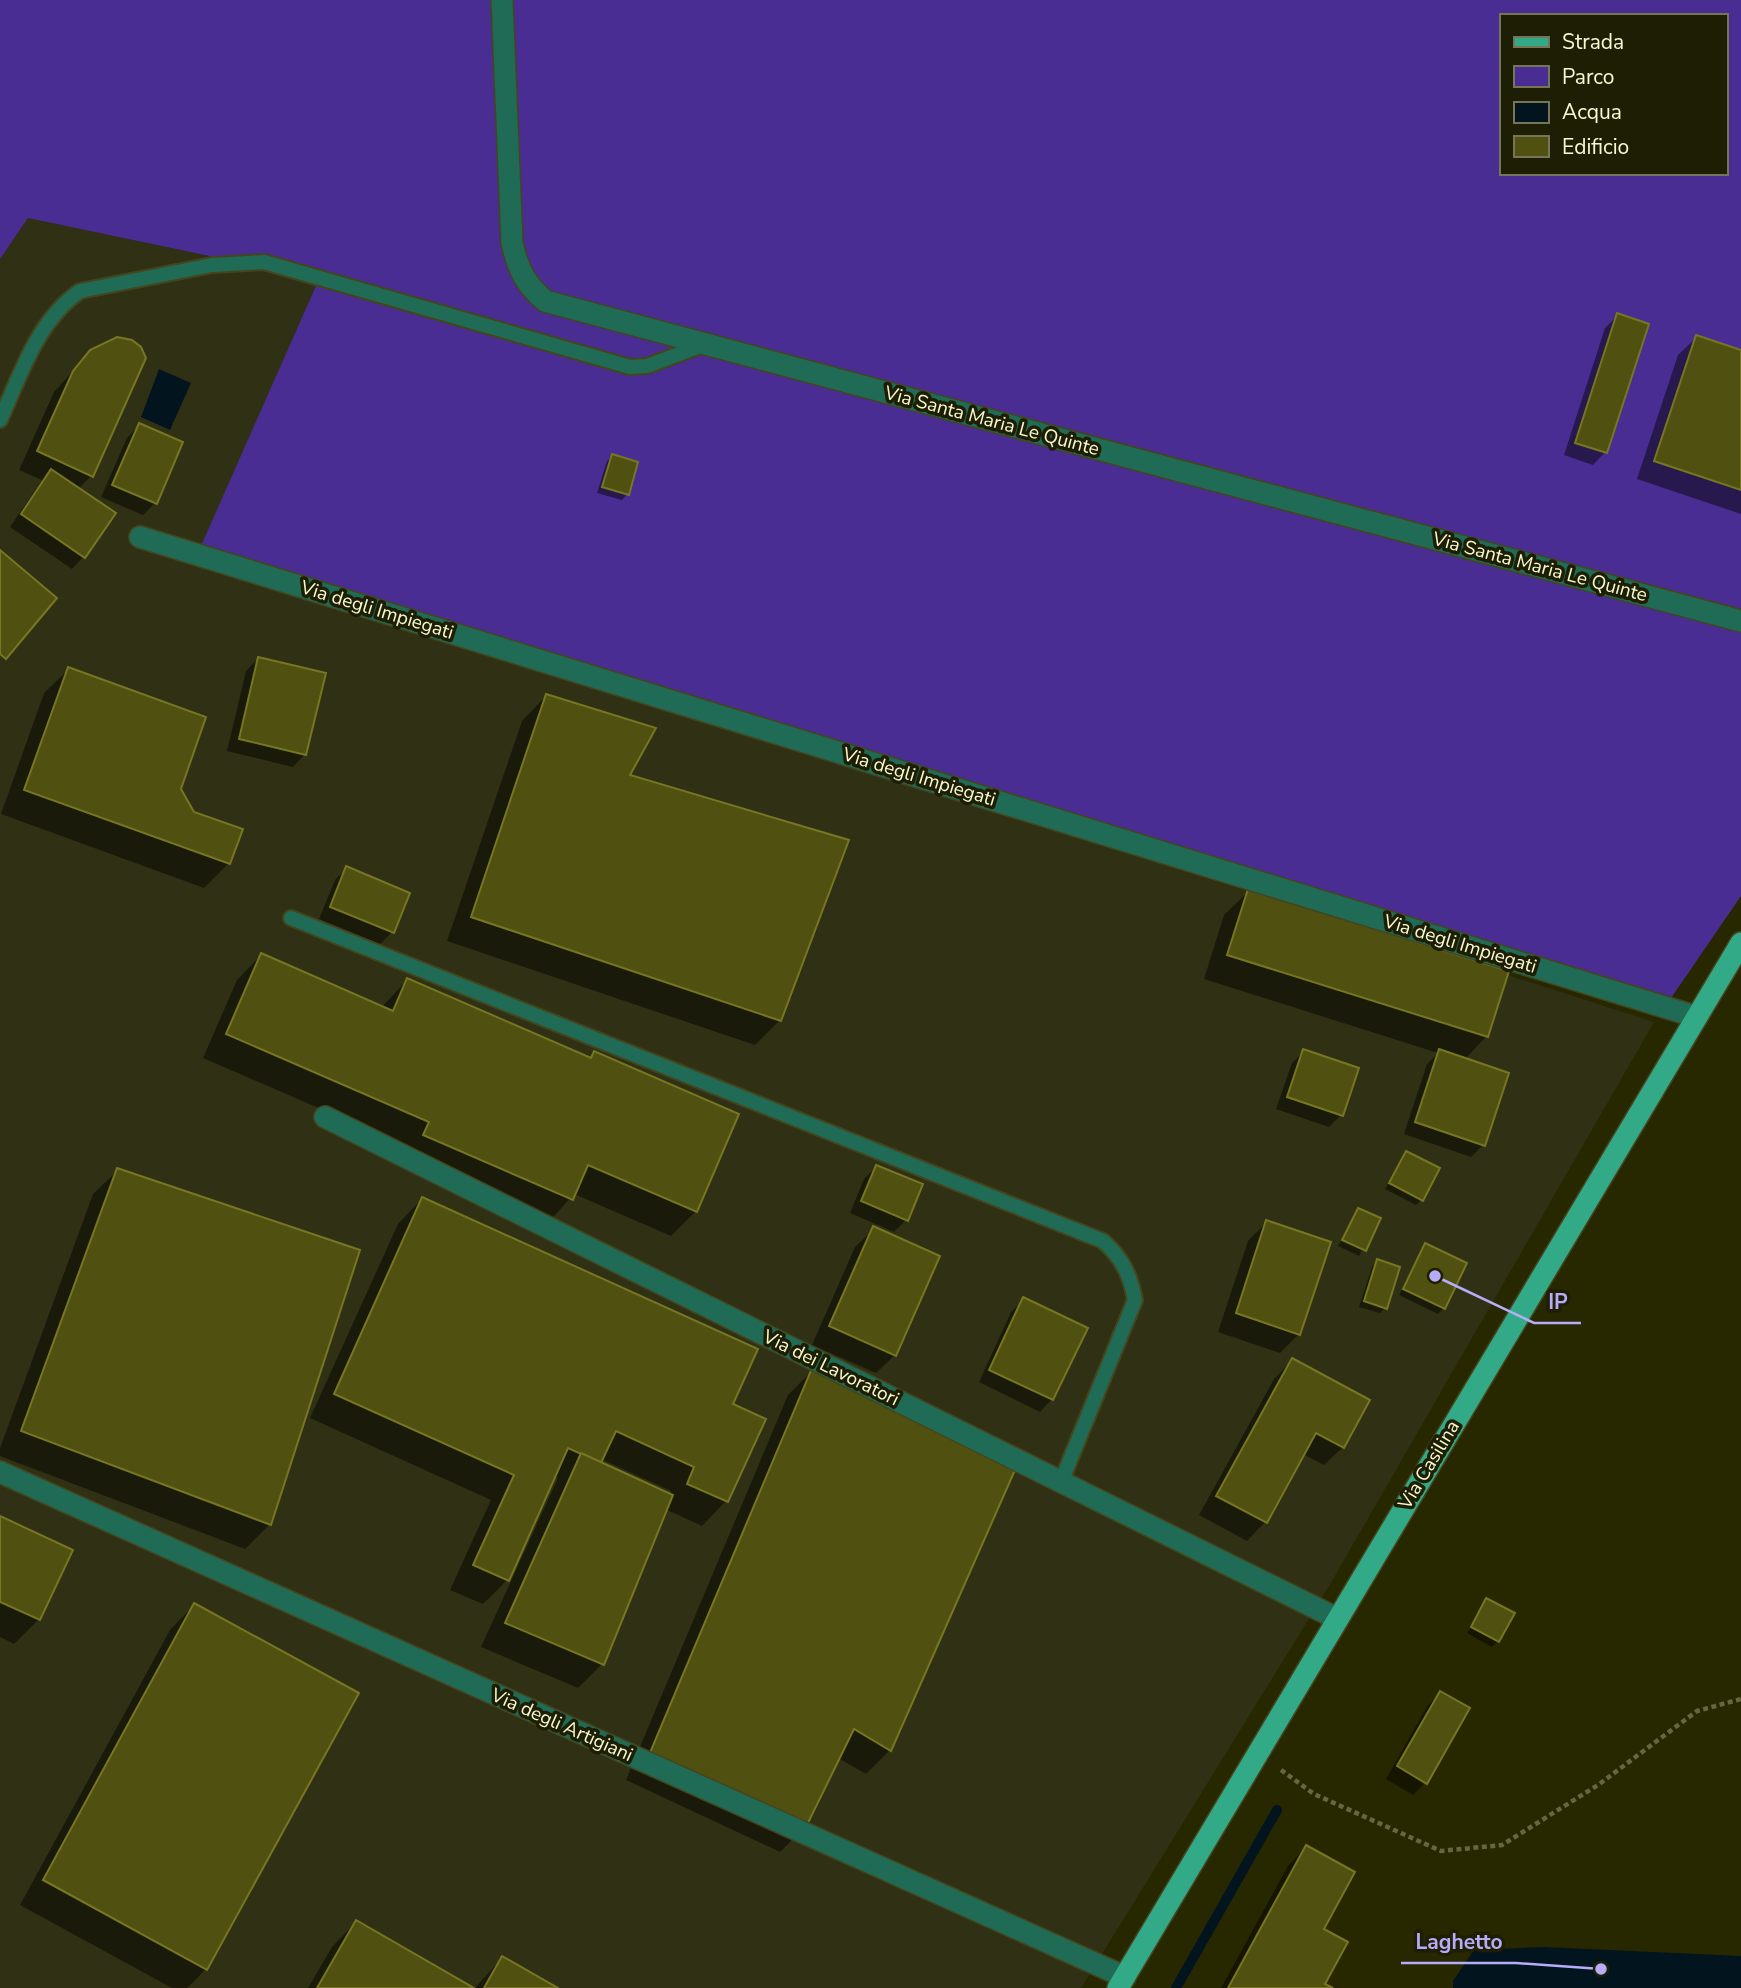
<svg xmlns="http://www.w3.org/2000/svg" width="1741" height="1988" font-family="'Nunito Sans',sans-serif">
	<rect width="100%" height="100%" fill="#282800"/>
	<!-- built -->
	<path fill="#303114" d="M28 218 319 279 198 555 1654 1022 1329 1586 1081 1988H0V259Z"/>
	<!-- green -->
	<path fill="#492d93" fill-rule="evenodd" d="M0 0H1741V896L1669 1001 197 555 319 279 28 218 0 259ZM1501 16H1725V173H1501Z"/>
	<!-- water -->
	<g fill="#02151f">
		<path d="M159 369 191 383 170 430 141 417Z"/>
		<path d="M1544 1947 1741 1956V1988H1453V1981L1474 1950Z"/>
	</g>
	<!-- shadow -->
	<g fill="#0007" fill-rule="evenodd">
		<path d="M1618 315 1605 452 1593 465 1564 455 1605 328Z"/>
		<path d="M1697 337 1741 352V514L1637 479 1678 355Z"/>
		<path d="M91 351V476L78 489 84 556 72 569 10 527 42 480 19 470 54 392Z"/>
		<path d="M139 425 155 503 143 515 101 497 127 438Z"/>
		<path d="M612 456 627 494 622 500 597 493 607 461Z"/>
		<path d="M258 659 305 754 293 767 227 751 246 671Z"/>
		<path d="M69 669 179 789 229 863 204 888 1 814 44 693Z"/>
		<path d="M546 696 627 776 780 1020 755 1045 447 941 522 721Z"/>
		<path d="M347 868 392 932 380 944 319 919 335 880Z"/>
		<path d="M1249 891 1487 1036 1464 1060 1483 1145 1471 1157 1404 1134 1427 1064 1438 1053 1204 979 1224 915Z"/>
		<path d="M261 955 381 1008 407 980 589 1059 595 1053 737 1115 696 1211 671 1236 574 1194 547 1224 406 1146 203 1058 237 980Z"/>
		<path d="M1304 1051 1341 1115 1329 1127 1276 1109 1292 1063Z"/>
		<path d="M1406 1153 1421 1200 1416 1205 1385 1189Z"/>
		<path d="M876 1167 906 1220 894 1232 850 1213 864 1179Z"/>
		<path d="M118 1170 270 1524 245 1549 0 1456V1448L93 1194Z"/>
		<path d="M422 1199 731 1405 726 1501 702 1526 665 1509 602 1664 578 1688 481 1647 558 1478 554 1476 507 1580 483 1604 450 1590 491 1500 310 1418 398 1224ZM601 1459 671 1491 670 1495 599 1463Z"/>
		<path d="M1358 1210 1379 1219 1359 1256 1338 1246Z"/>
		<path d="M1267 1222 1299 1334 1280 1353 1218 1332 1248 1241Z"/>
		<path d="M874 1229 895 1355 876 1373 812 1345 855 1247Z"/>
		<path d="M1426 1245 1444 1308 1438 1314 1399 1295Z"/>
		<path d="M1377 1261 1385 1308 1380 1313 1359 1307 1372 1267Z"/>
		<path d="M1024 1300 1052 1399 1040 1412 979 1382 1011 1312Z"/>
		<path d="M1292 1360 1343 1447 1324 1465 1303 1454 1265 1522 1247 1541 1199 1515 1274 1379Z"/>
		<path d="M813 1370 890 1750 866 1774 838 1758 804 1828 780 1852 626 1780 788 1395Z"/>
		<path d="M0 1517 39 1619 14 1644 0 1637Z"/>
		<path d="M1487 1600 1498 1641 1492 1647 1467 1633Z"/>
		<path d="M194 1605 206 1969 187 1988H172L20 1905 170 1630Z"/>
		<path d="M1441 1693 1425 1783 1413 1795 1386 1779 1428 1705Z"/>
		<path d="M1306 1847 1322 1930 1323 1984 1330 1988H1221L1288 1866Z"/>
		<path d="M356 1922 470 1988H308L332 1947Z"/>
		<path d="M502 1958 554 1988H475Z"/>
	</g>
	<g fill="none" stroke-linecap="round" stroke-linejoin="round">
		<!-- stream -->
		<path stroke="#02151f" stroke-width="10" d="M1176 1988 1277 1810"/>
	</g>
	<!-- building -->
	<g fill="#505110" stroke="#767623" stroke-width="2">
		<path d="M1617 313 1649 324 1607 453 1575 443Z"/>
		<path d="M1696 335 1741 350V490L1654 461Z"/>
		<path d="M117 337 132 340 141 347 146 358 93 477 37 451 73 371 90 350Z"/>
		<path d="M139 423 183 442 157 504 112 485Z"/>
		<path d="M612 454 638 462 629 495 602 487Z"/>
		<path d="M51 469 116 513 85 558 21 514Z"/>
		<path d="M0 550 57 598 6 659 0 654Z"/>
		<path d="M258 657 326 673 306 755 239 739Z"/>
		<path d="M68 667 206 717 181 789 194 812 243 829 230 864 24 790Z"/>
		<path d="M546 694 656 728 630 775 849 840 781 1021 471 917Z"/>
		<path d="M346 866 410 893 394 933 330 907Z"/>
		<path d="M1248 889 1509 971 1488 1037 1227 955Z"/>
		<path d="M261 953 393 1011 407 978 591 1058 594 1051 739 1114 697 1212 588 1165 573 1200 423 1135 429 1122 226 1034Z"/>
		<path d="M1303 1049 1359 1068 1343 1116 1287 1097Z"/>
		<path d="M1439 1049 1509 1073 1485 1146 1415 1122Z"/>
		<path d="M1406 1151 1440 1168 1423 1201 1389 1183Z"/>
		<path d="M876 1165 923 1184 908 1221 861 1201Z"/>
		<path d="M117 1168 360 1250 271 1525 21 1431Z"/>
		<path d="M422 1197 758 1349 733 1404 766 1419 728 1502 687 1484 694 1467 616 1431 601 1463 568 1448 509 1581 473 1565 514 1475 334 1394Z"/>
		<path d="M1358 1208 1381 1218 1366 1251 1342 1240Z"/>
		<path d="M1266 1220 1331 1242 1300 1335 1236 1313Z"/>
		<path d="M873 1226 940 1256 896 1356 829 1326Z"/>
		<path d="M1425 1243 1467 1263 1445 1309 1403 1289Z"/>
		<path d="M1377 1259 1400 1267 1387 1309 1364 1301Z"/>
		<path d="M1023 1297 1088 1328 1053 1400 989 1370Z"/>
		<path d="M1292 1358 1370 1400 1344 1448 1316 1433 1267 1523 1216 1496Z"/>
		<path d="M812 1368 1015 1470 891 1751 854 1729 805 1829 649 1755Z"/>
		<path d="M581 1453 673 1495 604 1665 505 1623Z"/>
		<path d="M0 1516 73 1550 40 1620 0 1602Z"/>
		<path d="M1486 1598 1515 1613 1499 1642 1471 1627Z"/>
		<path d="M194 1603 359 1693 207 1970 43 1880Z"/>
		<path d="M1440 1691 1470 1708 1427 1784 1397 1766Z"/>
		<path d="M1306 1845 1355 1872 1324 1929 1348 1942 1325 1984 1333 1988H1228Z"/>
		<path d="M356 1920 474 1988H317Z"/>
		<path d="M502 1956 558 1988H484Z"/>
	</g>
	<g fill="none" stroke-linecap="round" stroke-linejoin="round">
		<defs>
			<g id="lane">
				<path d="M0 420C21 374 37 321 80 291L212 265 264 262 630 367 647 366 703 345"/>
				<path d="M291 918 1103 1241C1122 1258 1130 1274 1135 1300L1061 1482"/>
			</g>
			<g id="street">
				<path d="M502 0 512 243C518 269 525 284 545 301L1741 621"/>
				<path d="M140 537 1697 1017"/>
				<path d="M325 1117 1338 1619"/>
				<path d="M0 1472 1125 1977"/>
			</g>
			<path id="primary" d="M1118 1988 1741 943"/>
		</defs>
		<!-- lane casing -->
		<use href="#lane" stroke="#45451d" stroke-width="18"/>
		<!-- street casing -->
		<use href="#street" stroke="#45451d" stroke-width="24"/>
		<!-- primary casing -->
		<use href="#primary" stroke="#45451d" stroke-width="24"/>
		<!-- path -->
		<path stroke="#67673f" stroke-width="4.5" stroke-dasharray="5 3.5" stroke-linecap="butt" d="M1281 1770 1314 1794 1441 1851 1502 1845 1598 1785 1697 1711 1741 1699"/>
		<!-- lane -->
		<use href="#lane" stroke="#1f6b55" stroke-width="14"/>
		<!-- street -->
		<use href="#street" stroke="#1f6b55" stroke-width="21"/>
		<!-- primary -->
		<use href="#primary" stroke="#32aa88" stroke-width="21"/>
	</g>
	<g text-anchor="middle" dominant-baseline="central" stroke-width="7" stroke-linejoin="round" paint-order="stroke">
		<!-- street labels -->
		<g font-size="19" fill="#f7f9d1" stroke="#1e1e05">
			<text transform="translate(992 421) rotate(15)">Via Santa Maria Le Quinte</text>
			<text transform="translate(1540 567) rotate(15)">Via Santa Maria Le Quinte</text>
			<text transform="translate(377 610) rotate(17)">Via degli Impiegati</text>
			<text transform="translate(919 777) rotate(17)">Via degli Impiegati</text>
			<text transform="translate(1460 944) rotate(17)">Via degli Impiegati</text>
			<text transform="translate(831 1368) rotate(26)">Via dei Lavoratori</text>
			<text transform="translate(1429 1465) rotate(-59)">Via Casilina</text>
			<text transform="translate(562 1725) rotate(24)">Via degli Artigiani</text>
		</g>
	</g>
	<!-- callouts -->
	<path fill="none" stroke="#b6acf8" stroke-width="2.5" d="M1435 1276L1534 1323H1581M1601 1969L1516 1963H1401"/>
	<g fill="#b6acf8" stroke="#1e1e05" stroke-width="2.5">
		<circle cx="1435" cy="1276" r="7"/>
		<circle cx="1601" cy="1969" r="7"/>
	</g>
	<g font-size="21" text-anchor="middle" font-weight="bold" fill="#b6acf8" stroke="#1e1e05" stroke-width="7" stroke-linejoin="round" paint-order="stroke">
		<text x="1558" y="1309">IP</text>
		<text x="1459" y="1949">Laghetto</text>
	</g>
	<!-- legend -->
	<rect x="1500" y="14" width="228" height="161" fill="#1e1e05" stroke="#757657" stroke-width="2"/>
	<rect x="1514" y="37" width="35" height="10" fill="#32aa88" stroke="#757657" stroke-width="2"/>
	<text x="1562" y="49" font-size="21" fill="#f7f9d1">Strada</text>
	<rect x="1514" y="66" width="35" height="21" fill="#492d93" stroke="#757657" stroke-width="2"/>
	<text x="1562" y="84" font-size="21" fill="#f7f9d1">Parco</text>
	<rect x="1514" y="102" width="35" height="21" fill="#02151f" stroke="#757657" stroke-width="2"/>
	<text x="1562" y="119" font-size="21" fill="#f7f9d1">Acqua</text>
	<rect x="1514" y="136" width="35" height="21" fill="#505110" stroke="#757657" stroke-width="2"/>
	<text x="1562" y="154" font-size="21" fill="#f7f9d1">Edificio</text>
</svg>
